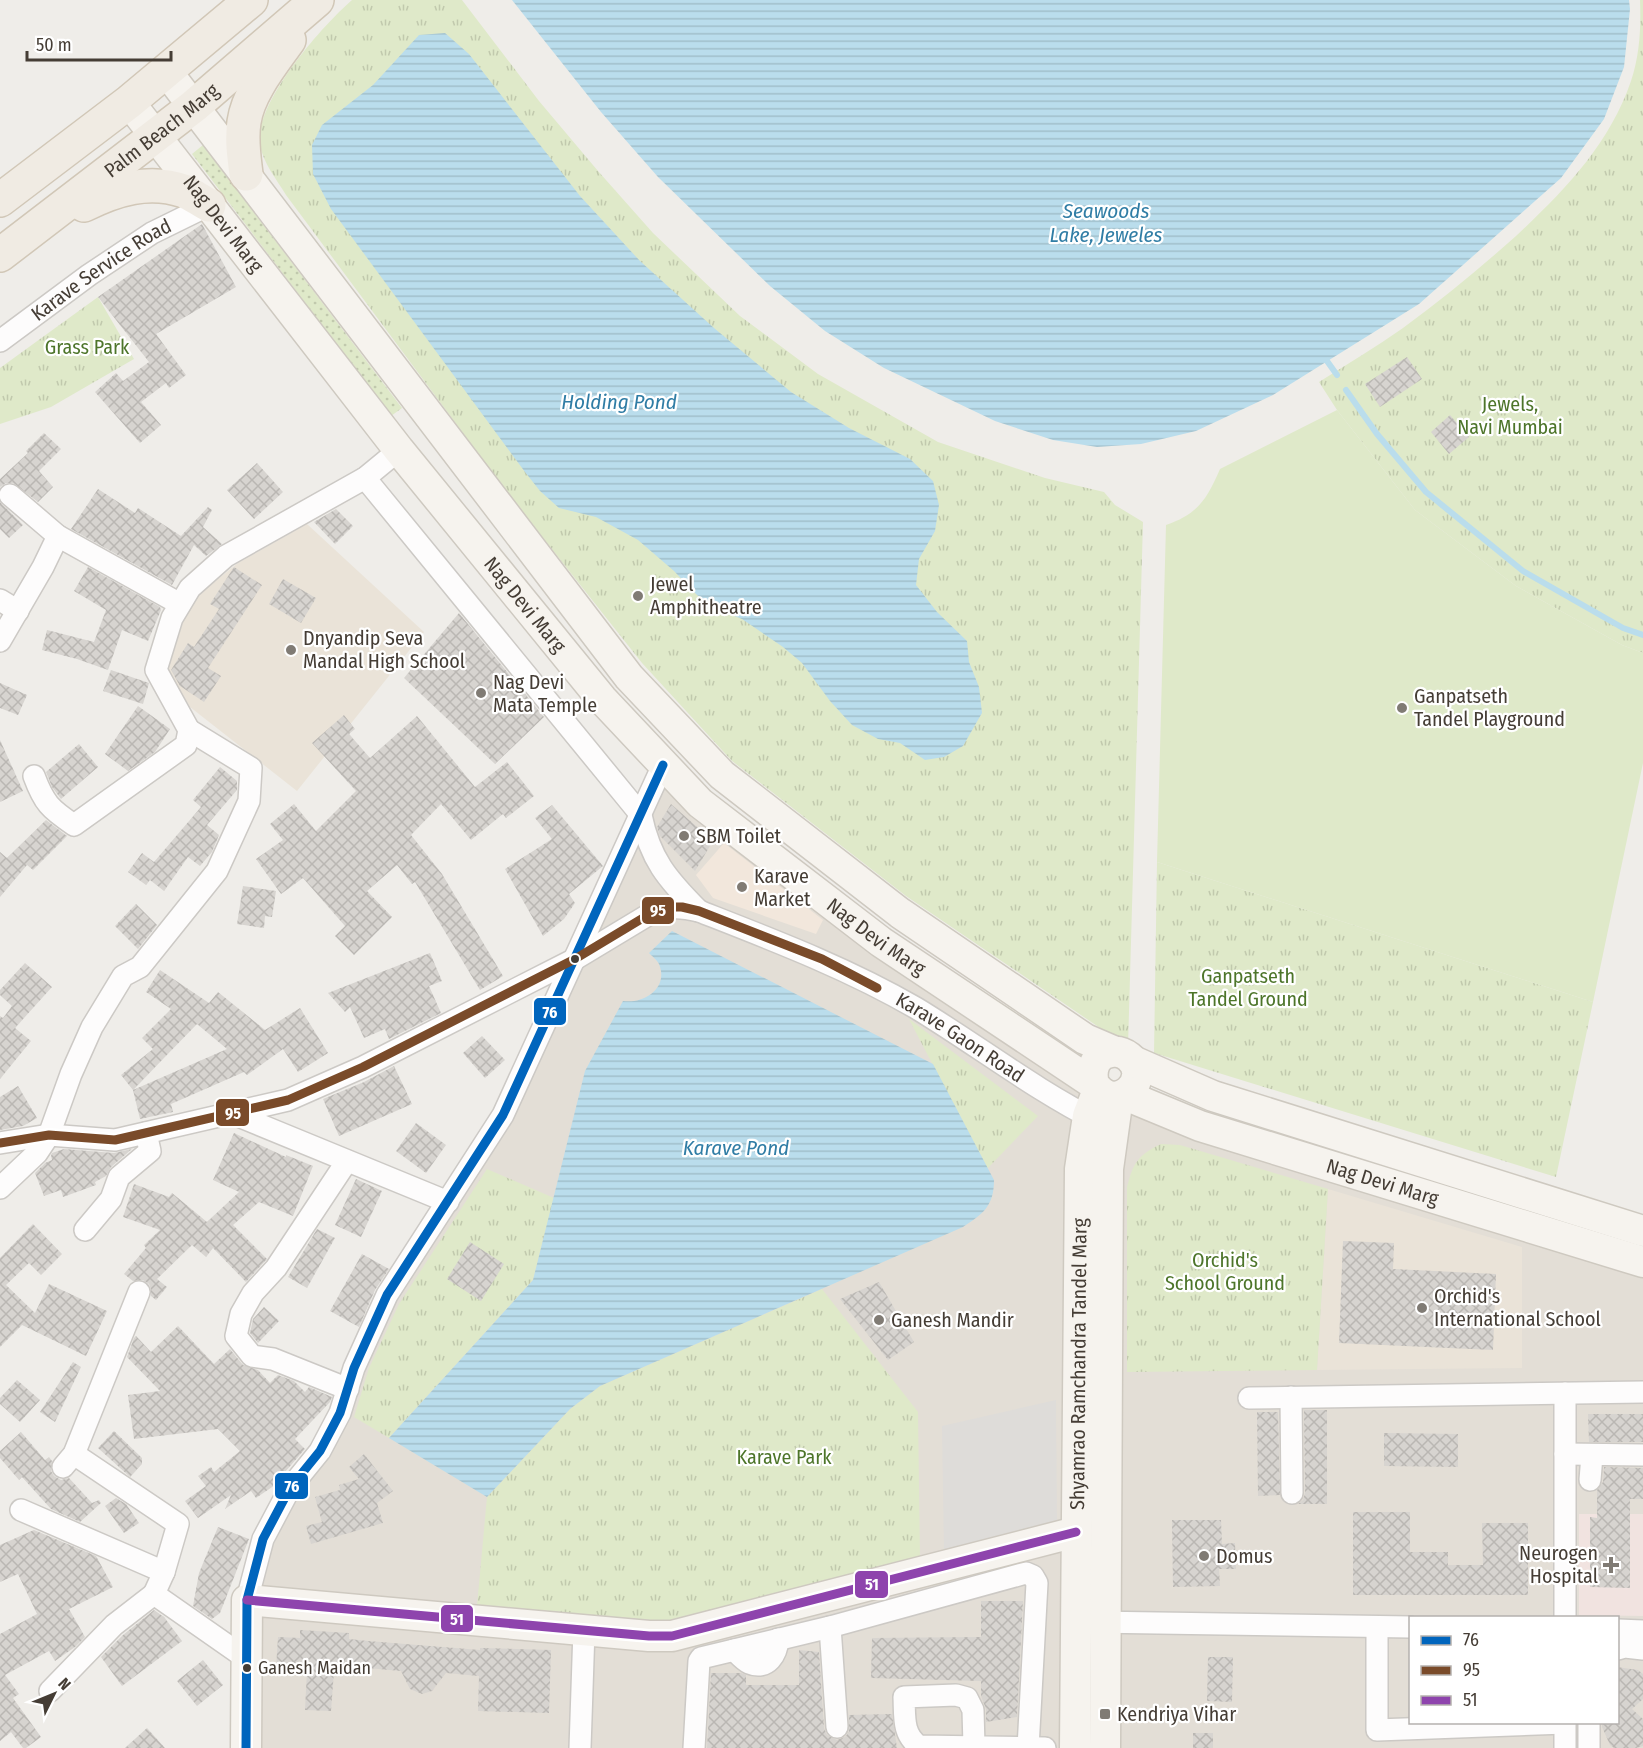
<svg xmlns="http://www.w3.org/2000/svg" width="1643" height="1748" font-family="'Fira Sans Condensed',sans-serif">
	<defs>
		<pattern id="grass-dots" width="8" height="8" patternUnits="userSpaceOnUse" patternTransform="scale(1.5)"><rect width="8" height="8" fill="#dfe9c9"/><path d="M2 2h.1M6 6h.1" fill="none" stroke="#c1c9ad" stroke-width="1.8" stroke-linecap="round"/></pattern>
		<pattern id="park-tufts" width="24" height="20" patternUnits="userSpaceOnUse" patternTransform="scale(1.5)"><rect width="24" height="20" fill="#dfe9c9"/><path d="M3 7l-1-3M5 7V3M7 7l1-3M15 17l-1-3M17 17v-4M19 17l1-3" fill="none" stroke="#c1c9ad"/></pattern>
		<pattern id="water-rules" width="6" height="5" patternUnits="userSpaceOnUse" patternTransform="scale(1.5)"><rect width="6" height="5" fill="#baddec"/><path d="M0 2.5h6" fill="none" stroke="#a1bfcb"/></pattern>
		<pattern id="building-cross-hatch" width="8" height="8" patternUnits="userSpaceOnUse" patternTransform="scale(1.5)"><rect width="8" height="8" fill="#d7d4d0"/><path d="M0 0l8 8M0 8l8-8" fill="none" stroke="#bab7b3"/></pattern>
	</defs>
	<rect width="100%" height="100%" fill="#efede9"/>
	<!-- residential -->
	<g fill="#e3ded6" fill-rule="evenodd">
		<path d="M663 765 1094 1084 1075 1748H246L263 1539 354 1368 503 1115Z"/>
		<path d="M1118 1097 1643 1262V1748H1105ZM1410 1618H1618V1722H1410Z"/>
	</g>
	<!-- commercial -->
	<path fill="#f2e7dc" d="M724 843 823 920 816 934 713 898 696 875Z"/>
	<!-- education -->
	<g fill="#eae3d8">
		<path d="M307 524 424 632 297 791 190 707 167 669 187 611 198 595 238 563Z"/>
		<path d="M1328 1189 1522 1247V1368L1317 1370Z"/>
	</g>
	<!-- medical -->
	<path fill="#f1e3e0" d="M1579 1514H1643V1616L1579 1615Z"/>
	<!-- grass -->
	<path fill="url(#grass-dots)" d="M203 145 402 408 391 416 192 154Z"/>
	<!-- park -->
	<g fill="url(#park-tufts)">
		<path d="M352 0H462L539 101 598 171 653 233 740 316 818 374 938 442 1045 478 1104 492 1115 505 1143 522 1128 1047 906 896 732 761 642 663 509 495 286 195C277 180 263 163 260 145 253 104 322 26 352 0Z"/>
		<path d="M1640 0H1643V653L1622 645 1516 586 1415 510 1337 410 1319 382C1347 364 1376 347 1403 328 1443 299 1480 268 1516 236 1564 191 1609 145 1631 81 1640 54 1641 27 1640 0Z"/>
		<path d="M98 297 134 359 51 407 0 424V368Z"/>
		<path d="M1157 862 1593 1002 1556 1177 1154 1053Z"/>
		<path d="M909 1019 1038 1116 987 1169Z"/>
		<path d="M1161 1144 1180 1145 1328 1189 1317 1370 1127 1372V1187C1133 1163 1138 1155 1161 1144Z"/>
		<path d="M487 1169 554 1198 533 1280 389 1438 354 1417 369 1368 399 1304Z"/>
		<path d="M822 1289 918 1412 920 1559 676 1622 477 1606 487 1497 570 1409 600 1386Z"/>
	</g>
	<!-- pitch -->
	<path fill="#dfe9c9" d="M1337 410 1415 510 1516 586 1622 645 1643 653V763L1593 1002 1157 862 1166 525C1198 514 1207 499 1220 469Z"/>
	<!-- parking -->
	<path fill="#dedcd9" d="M1056 1400 1057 1524 944 1553 942 1426Z"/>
	<!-- water -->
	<g fill="url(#water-rules)">
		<path d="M512 0H1629L1630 9 1624 67 1604 119 1561 178 1419 304 1273 395 1196 431 1141 444 1097 447 1053 440 995 421 884 368 825 331 770 286 658 177 601 112Z"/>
		<path d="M445 33 469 54 580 196 640 261 714 328 791 392 849 428 910 459 933 481 939 505 935 531 919 559 916 585 937 612 967 641 969 662 979 687 982 713 963 746 944 757 925 760 900 743 878 739 852 725 830 701 802 663 783 647 742 619 722 611 697 595 674 571 638 540 596 517 559 508 540 491 525 472 331 209 313 174 312 145 322 125 373 85 419 35Z"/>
		<path d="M672 931 933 1064 994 1180C994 1206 983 1214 963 1227L600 1386 570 1409 487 1497 389 1438 533 1280 585 1071 623 1001C644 1004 669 988 659 964 657 960 652 956 649 953Z"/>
	</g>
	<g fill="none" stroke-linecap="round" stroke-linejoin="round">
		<!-- stream -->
		<g stroke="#baddec" stroke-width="6">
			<path d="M1327 361 1337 375"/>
			<path d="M1346 390 1377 434 1426 492 1523 571 1623 628 1643 635"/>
		</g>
	</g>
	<!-- building -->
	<g fill="url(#building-cross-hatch)" fill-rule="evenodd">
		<path d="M202 224 236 287 156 334 186 375 169 388 166 383 141 402 161 425 140 443 95 392 116 373 123 381 149 362 98 297Z"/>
		<path d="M1407 357 1422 379 1380 407 1365 384Z"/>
		<path d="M1450 415 1469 437 1449 454 1431 432Z"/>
		<path d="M44 433 61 449 39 471 53 487 38 502 13 483H6L0 487V479L28 453 26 451Z"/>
		<path d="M257 463 283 492 254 519 227 490Z"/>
		<path d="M98 489 135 513 138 508 181 536 208 507 212 510 203 527 222 544 206 556 194 545 172 585 71 529Z"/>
		<path d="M0 502 23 525 9 538 0 529Z"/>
		<path d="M336 509 353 526 335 544 314 522Z"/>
		<path d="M88 567 160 607 161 610 148 641 122 630 108 670 77 659 42 650 47 630 94 642 106 610 74 591Z"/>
		<path d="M234 567 262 585 208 668 221 676 204 702 180 686 171 670 188 643 194 647 219 609 210 604Z"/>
		<path d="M283 579 316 598 301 623 269 604Z"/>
		<path d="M459 613 544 717 495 764 404 678Z"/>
		<path d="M111 670 149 683 143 704 103 691Z"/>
		<path d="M0 683 27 695 18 715 0 708Z"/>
		<path d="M138 706 170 729 155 752 128 771 105 754Z"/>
		<path d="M344 715 355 729 349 734 370 758 417 716 475 787 507 762 534 796 506 818 503 814 471 840 441 804 411 835 442 874 503 976 480 990 415 882 412 884 397 865 367 891 392 917 354 955 335 936 345 926 303 878 281 894 256 859 283 840 270 824 294 804 316 831 356 791 312 743Z"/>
		<path d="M0 740 23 791 0 802Z"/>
		<path d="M79 744 98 767 61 799 52 787 46 772Z"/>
		<path d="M220 767 237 781V790L207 825 219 835 212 852 200 866 188 857 164 891 150 880 146 885 128 872 142 853 154 862 201 807 193 800Z"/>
		<path d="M671 804 713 841 695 871 660 836 657 827Z"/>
		<path d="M552 805 603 866 569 894 575 903 564 919 543 936 505 869 552 839 535 818Z"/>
		<path d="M46 820 67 836 33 870 27 865 0 897V852L7 858Z"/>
		<path d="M243 886 276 891 272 917 265 916 264 928 237 924Z"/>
		<path d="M136 904 157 925 138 949 115 926Z"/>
		<path d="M430 953 442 981 429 986 441 1013 389 1039 385 1029 364 1038 350 1007 345 1012 328 993Z"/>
		<path d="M25 963 52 987 15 1028 31 1041 0 1079V1016L3 1018 12 1006 0 995V990Z"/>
		<path d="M160 970 209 1003 218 992 265 1030 300 1008 328 1053 298 1072 283 1049 247 1075 244 1072 171 1104 173 1112 140 1119 133 1090 121 1075 153 1049 142 1038 171 1009 146 992ZM197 1024 227 1049 133 1090 163 1059Z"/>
		<path d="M482 1036 505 1060 485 1078 463 1053Z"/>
		<path d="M394 1066 412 1104 339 1136 323 1099 364 1082Z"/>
		<path d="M18 1086 37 1118 23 1126 0 1130V1097Z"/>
		<path d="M416 1123 446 1145 426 1173 396 1151Z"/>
		<path d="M234 1133 286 1157V1155L313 1166 293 1216 259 1202 233 1225 267 1259 246 1282 213 1248 206 1257 192 1245 157 1279 167 1287 156 1300 151 1296V1290L149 1284 143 1280 133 1281 124 1274 146 1248 144 1245 160 1230 123 1217 134 1184 169 1197 172 1193 207 1222 239 1192 213 1180Z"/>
		<path d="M64 1149 114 1153 132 1149 111 1167 106 1176 95 1182 96 1185 63 1197 61 1190 44 1196 35 1173 45 1163 52 1160 51 1156 52 1153Z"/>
		<path d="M356 1179 382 1191 361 1237 335 1225Z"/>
		<path d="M33 1224 62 1254 41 1275 29 1263 6 1285 35 1313 49 1284 107 1311 86 1356 22 1325 0 1347V1258Z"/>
		<path d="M317 1229 335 1238 307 1288 288 1277Z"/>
		<path d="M1343 1241 1394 1243 1393 1269 1496 1274 1493 1350 1339 1343Z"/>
		<path d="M470 1242 504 1264 481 1301 447 1279Z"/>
		<path d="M362 1254 389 1269 375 1290 359 1327 330 1311Z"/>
		<path d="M879 1282 914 1342 888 1360 840 1299Z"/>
		<path d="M264 1307 279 1321 258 1343 250 1333 253 1319Z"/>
		<path d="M178 1326 214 1364 230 1349 243 1365 258 1370 270 1383 278 1375 294 1381 305 1392 309 1387 332 1397 330 1402 295 1439 305 1449 278 1480V1483L256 1498 251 1491 225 1509 231 1495 198 1518 185 1501 206 1486 198 1476 211 1467 214 1472 240 1451 218 1429 134 1439 128 1395 160 1391 127 1357 134 1338 136 1336 151 1352Z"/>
		<path d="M73 1362 81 1367 55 1422 40 1412Z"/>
		<path d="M17 1380 40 1400 20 1422 0 1404V1398Z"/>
		<path d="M1304 1410H1327V1504H1298L1303 1500 1305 1493Z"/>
		<path d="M1257 1412H1278L1280 1495 1258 1496Z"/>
		<path d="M1588 1414H1643V1442H1589Z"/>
		<path d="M114 1431 142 1458V1464L130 1477 98 1448Z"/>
		<path d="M21 1432 45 1460 49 1457 52 1461 51 1471 54 1476 61 1480 69 1478 92 1503 99 1500 101 1503 80 1522 51 1509 22 1477 19 1480 0 1458V1451Z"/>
		<path d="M1384 1433 1458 1434V1467L1384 1466Z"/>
		<path d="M364 1454 393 1491 377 1503 383 1523 311 1544 306 1526 322 1522 315 1497 340 1490 339 1485 359 1479 349 1467Z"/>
		<path d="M1604 1467 1643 1468V1499H1630V1588L1590 1587V1517L1597 1518V1490L1603 1482Z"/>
		<path d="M116 1498 126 1504 139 1523 124 1533 105 1506Z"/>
		<path d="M1353 1512H1410V1552H1448V1565H1483L1482 1523H1528V1595H1353Z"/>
		<path d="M1172 1520H1221L1222 1544 1235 1543 1236 1569H1219L1220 1586 1173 1587Z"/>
		<path d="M218 1527 249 1539 220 1613 212 1619 193 1606 199 1573Z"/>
		<path d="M34 1530 96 1556 113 1587 69 1609 85 1637 75 1647 55 1661 49 1651 5 1675 19 1694 13 1698 41 1737 26 1748H23L11 1732 0 1741V1634L37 1614 18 1574 0 1582V1545Z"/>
		<path d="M981 1601H1023L1017 1717 986 1722V1709L981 1696V1681L871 1678 872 1638 981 1637Z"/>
		<path d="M154 1610 164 1617 182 1641 122 1686 101 1657 123 1635Z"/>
		<path d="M300 1630 349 1633V1639L368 1641 480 1650V1648L551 1650 549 1713 478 1711 479 1676 446 1673 432 1691 422 1694 410 1689 401 1671 367 1668 366 1672 334 1671 331 1711 305 1710 307 1670 276 1668 278 1637 300 1638Z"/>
		<path d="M799 1650 819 1652 824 1728 827 1735 837 1740 845 1737 849 1732V1715L892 1714 897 1748H707L711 1673H741L746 1675V1685H799Z"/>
		<path d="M1208 1657H1233L1232 1702 1207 1701Z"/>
		<path d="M203 1660 223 1685 197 1706 177 1681Z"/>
		<path d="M1617 1667 1638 1670 1643 1674V1699L1632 1709 1643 1719V1746L1636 1748H1614L1610 1745 1602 1727V1722H1617Z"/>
		<path d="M147 1728 165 1748H125Z"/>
		<rect x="1193" y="1733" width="20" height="15"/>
	</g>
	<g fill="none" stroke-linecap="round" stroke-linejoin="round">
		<defs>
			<g id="street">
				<path id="s1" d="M0 341 89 275 152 233 209 205"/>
				<path d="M365 478 641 815C650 859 667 879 699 911"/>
				<path d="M10 495 58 536 180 604"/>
				<path d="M0 600 18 611"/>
				<path d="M0 641 43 567 58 536"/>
				<path d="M34 776C44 803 50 809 74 825L186 745 189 730 156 670 172 618 190 588 226 556 365 478 399 450"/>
				<path d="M231 1113 448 1202"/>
				<path id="s2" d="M0 1143 49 1135 115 1140 288 1100 363 1067 575 959 653 912C669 906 682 907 699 911 773 940 847 968 916 1008 977 1045 1035 1090 1099 1122"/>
				<path d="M347 1161 276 1268 253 1293 241 1314 236 1336 252 1356 273 1359 348 1389"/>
				<path d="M0 1188 37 1153 49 1135 71 1074 92 1027 123 976 140 967 217 871 249 801 251 768 189 730"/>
				<path d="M85 1230 111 1199 119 1177 150 1151 146 1133"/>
				<path d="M1291 1397 1292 1493"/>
				<path d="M1249 1398 1643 1392"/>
				<path d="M74 1454 178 1524 164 1572 154 1594 247 1659"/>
				<path d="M1565 1454 1643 1455"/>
				<path d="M63 1467 74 1454 139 1292"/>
				<path d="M1590 1480 1592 1455"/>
				<path d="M21 1510 164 1572"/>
				<path d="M247 1600 263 1539 290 1488 320 1451 340 1413 354 1368 387 1295 503 1115 663 765"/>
				<path d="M1565 1618V1393"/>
				<path d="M1093 1622 1410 1627"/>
				<path d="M830 1627 837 1727"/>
				<path d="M1377 1627V1730L1565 1723"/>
				<path d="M1618 1630 1643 1631"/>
				<path d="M1618 1649 1625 1647 1643 1649"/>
				<path d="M734 1650C738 1654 744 1661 749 1663 768 1671 777 1654 778 1639"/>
				<path d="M50 1691 114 1625 154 1594"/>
				<path d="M974 1746 973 1710 967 1698 956 1695 904 1697C905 1716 902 1734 919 1746L1045 1748"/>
				<path d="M580 1748 584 1630"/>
				<path d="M694 1748 699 1661 701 1658 830 1627 1026 1573 1033 1576 1037 1583 1028 1748"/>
				<path d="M1565 1748V1722"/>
				<path d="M1589 1748V1722"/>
			</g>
			<g id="secondary">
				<path d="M167 72 629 677 722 775 900 913 1085 1039 1113 1051"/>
				<path id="s3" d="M129 102 399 450 602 699 700 803 881 942 1094 1084C1116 1117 1154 1078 1129 1057 1124 1053 1118 1051 1112 1052 1095 1053 1090 1070 1094 1084"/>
				<path d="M1133 1061 1213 1096 1643 1231"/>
				<path id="s4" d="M1125 1095 1200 1126 1643 1262"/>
				<path d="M246 1748 247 1600 649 1636H672L1076 1532"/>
				<path id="s5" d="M1075 1748 1080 1169 1088 1116 1098 1090"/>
				<path d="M1105 1748 1108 1169 1118 1097"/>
			</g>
			<g id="primary">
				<path d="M246 174C244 157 241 140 244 122 248 93 272 64 289 40"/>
				<path d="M0 200 129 102 251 0"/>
				<path d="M84 205C116 189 149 179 184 191 193 195 201 201 209 205"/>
				<path id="s6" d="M0 255 194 106 317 0"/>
			</g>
		</defs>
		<!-- street casing -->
		<use href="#street" stroke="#ccc9c5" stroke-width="24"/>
		<!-- secondary casing -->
		<use href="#secondary" stroke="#cec9c0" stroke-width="33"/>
		<!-- primary casing -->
		<use href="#primary" stroke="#d1c7b7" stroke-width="36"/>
		<!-- street -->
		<use href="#street" stroke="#fdfcfc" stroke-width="21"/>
		<!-- secondary -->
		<use href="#secondary" stroke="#f6f3ee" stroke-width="30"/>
		<!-- primary -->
		<use href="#primary" stroke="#f0ebe3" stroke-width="33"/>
		<defs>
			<path id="bus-1" d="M246 1748 247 1600 263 1539 290 1488 320 1451 340 1413 354 1368 387 1295 503 1115 663 765"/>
			<path id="bus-2" d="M0 1143 49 1135 115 1140 288 1100 363 1067 575 959 653 912 666 907H682L699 911 822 959 877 988"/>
			<path id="bus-3" d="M247 1600 649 1636H672L1076 1532"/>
		</defs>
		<!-- bus-1 casing -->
		<use href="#bus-1" stroke="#fff" stroke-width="14"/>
		<!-- bus-2 casing -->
		<use href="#bus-2" stroke="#fff" stroke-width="14"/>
		<!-- bus-3 casing -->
		<use href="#bus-3" stroke="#fff" stroke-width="14"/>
		<!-- bus-1 -->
		<use href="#bus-1" stroke="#0065bd" stroke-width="9"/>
		<!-- bus-2 -->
		<use href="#bus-2" stroke="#7a4b2a" stroke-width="9"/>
		<!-- bus-3 -->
		<use href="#bus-3" stroke="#8e44ad" stroke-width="9"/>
	</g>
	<!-- markers -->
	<g fill="#807b74" stroke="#fff" stroke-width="2">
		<circle cx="638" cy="596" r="6"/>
		<circle cx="291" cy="650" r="6"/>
		<circle cx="481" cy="693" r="6"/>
		<circle cx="1402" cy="708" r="6"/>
		<circle cx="684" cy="836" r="6"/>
		<circle cx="742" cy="887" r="6"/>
		<circle cx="1422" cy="1308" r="6"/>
		<circle cx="879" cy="1320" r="6"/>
		<circle cx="1204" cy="1556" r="6"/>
		<path d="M1608 1556h6v6h6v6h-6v6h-6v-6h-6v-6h6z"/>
		<rect x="1099" y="1708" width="12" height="12" rx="3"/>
	</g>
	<g fill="#453d35" stroke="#fff" stroke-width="2">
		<circle cx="575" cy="959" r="5"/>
		<circle cx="247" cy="1668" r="5"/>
	</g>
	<g text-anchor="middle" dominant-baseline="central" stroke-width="4.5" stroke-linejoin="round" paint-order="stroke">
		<!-- bus labels -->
		<g font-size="18" fill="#453d35" stroke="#fff" text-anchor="start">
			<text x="258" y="1668">Ganesh Maidan</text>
		</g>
		<!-- street labels -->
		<g font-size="20" fill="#453d35" stroke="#fff">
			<text stroke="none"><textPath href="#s6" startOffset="204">Palm Beach Marg</textPath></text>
			<text stroke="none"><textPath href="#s3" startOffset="154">Nag Devi Marg</textPath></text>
			<text stroke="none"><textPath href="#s1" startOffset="124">Karave Service Road</textPath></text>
			<text stroke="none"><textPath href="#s3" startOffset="640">Nag Devi Marg</textPath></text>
			<text stroke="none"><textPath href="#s3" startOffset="1126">Nag Devi Marg</textPath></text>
			<text stroke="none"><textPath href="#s2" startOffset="1042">Karave Gaon Road</textPath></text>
			<text stroke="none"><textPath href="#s4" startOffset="272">Nag Devi Marg</textPath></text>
			<text stroke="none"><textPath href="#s5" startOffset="384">Shyamrao Ramchandra Tandel Marg</textPath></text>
		</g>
		<!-- park labels -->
		<g font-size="20" fill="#4d752a" stroke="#fff">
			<text x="87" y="347">Grass Park</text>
			<text x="1510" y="404">Jewels,<tspan x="1510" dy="23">Navi Mumbai</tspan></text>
			<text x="1248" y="976">Ganpatseth<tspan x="1248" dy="23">Tandel Ground</tspan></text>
			<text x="1225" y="1260">Orchid's<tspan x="1225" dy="23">School Ground</tspan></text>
			<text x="784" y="1457">Karave Park</text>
		</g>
		<!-- poi labels -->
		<g font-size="20" fill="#453d35" stroke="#fff" text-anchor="start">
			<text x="650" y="584">Jewel<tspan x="650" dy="23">Amphitheatre</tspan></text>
			<text x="303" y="638">Dnyandip Seva<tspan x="303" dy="23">Mandal High School</tspan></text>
			<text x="493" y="682">Nag Devi<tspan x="493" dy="23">Mata Temple</tspan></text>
			<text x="1414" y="696">Ganpatseth<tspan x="1414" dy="23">Tandel Playground</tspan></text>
			<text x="696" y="836">SBM Toilet</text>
			<text x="754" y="876">Karave<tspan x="754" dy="23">Market</tspan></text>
			<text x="1434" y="1296">Orchid's<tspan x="1434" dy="23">International School</tspan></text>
			<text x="891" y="1320">Ganesh Mandir</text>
			<text x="1598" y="1553" text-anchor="end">Neurogen<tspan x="1598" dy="23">Hospital</tspan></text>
			<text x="1216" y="1556">Domus</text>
			<text x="1117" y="1714">Kendriya Vihar</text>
		</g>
		<!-- water labels -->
		<g font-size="21" font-style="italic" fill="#307da5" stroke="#fff">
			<text x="1106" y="211">Seawoods<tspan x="1106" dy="24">Lake, Jeweles</tspan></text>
			<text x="619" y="402">Holding Pond</text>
			<text x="736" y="1148">Karave Pond</text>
		</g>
	</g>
	<g stroke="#fff" stroke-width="2">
		<rect x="641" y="896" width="34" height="29" rx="6" fill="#7a4b2a"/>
		<rect x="533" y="997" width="34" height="29" rx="6" fill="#0065bd"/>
		<rect x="215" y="1098" width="35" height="29" rx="6" fill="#7a4b2a"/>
		<rect x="274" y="1472" width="35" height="28" rx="6" fill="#0065bd"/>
		<rect x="854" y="1570" width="35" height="29" rx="6" fill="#8e44ad"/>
		<rect x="440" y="1604" width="34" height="29" rx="6" fill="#8e44ad"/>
	</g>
	<g font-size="16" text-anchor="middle" font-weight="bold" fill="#fff">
		<text x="658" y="916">95</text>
		<text x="550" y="1018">76</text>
		<text x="233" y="1119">95</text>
		<text x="292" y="1492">76</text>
		<text x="872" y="1590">51</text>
		<text x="457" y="1625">51</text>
	</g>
	<!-- legend -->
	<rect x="1409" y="1616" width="210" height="108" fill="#ffffff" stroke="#b5b1ae" stroke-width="1.5"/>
	<rect x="1421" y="1636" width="30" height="9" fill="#0065bd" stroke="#b5b1ae" stroke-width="1.5"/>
	<text x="1463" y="1646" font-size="18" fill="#453d35">76</text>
	<rect x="1421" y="1666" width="30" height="9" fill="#7a4b2a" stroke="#b5b1ae" stroke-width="1.5"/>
	<text x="1463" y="1676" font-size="18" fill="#453d35">95</text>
	<rect x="1421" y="1696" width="30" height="9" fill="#8e44ad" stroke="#b5b1ae" stroke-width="1.5"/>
	<text x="1463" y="1706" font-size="18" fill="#453d35">51</text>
	<!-- north arrow -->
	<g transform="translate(54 1694) rotate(47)" stroke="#ffffff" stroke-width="4.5" paint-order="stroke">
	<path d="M0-4.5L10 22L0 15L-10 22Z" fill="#453d35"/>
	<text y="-9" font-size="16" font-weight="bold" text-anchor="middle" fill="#453d35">N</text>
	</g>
	<!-- scale -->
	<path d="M27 51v9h144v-9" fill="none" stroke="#453d35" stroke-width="3"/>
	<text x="36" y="51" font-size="18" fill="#453d35" stroke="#ffffff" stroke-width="4.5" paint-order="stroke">50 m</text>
</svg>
